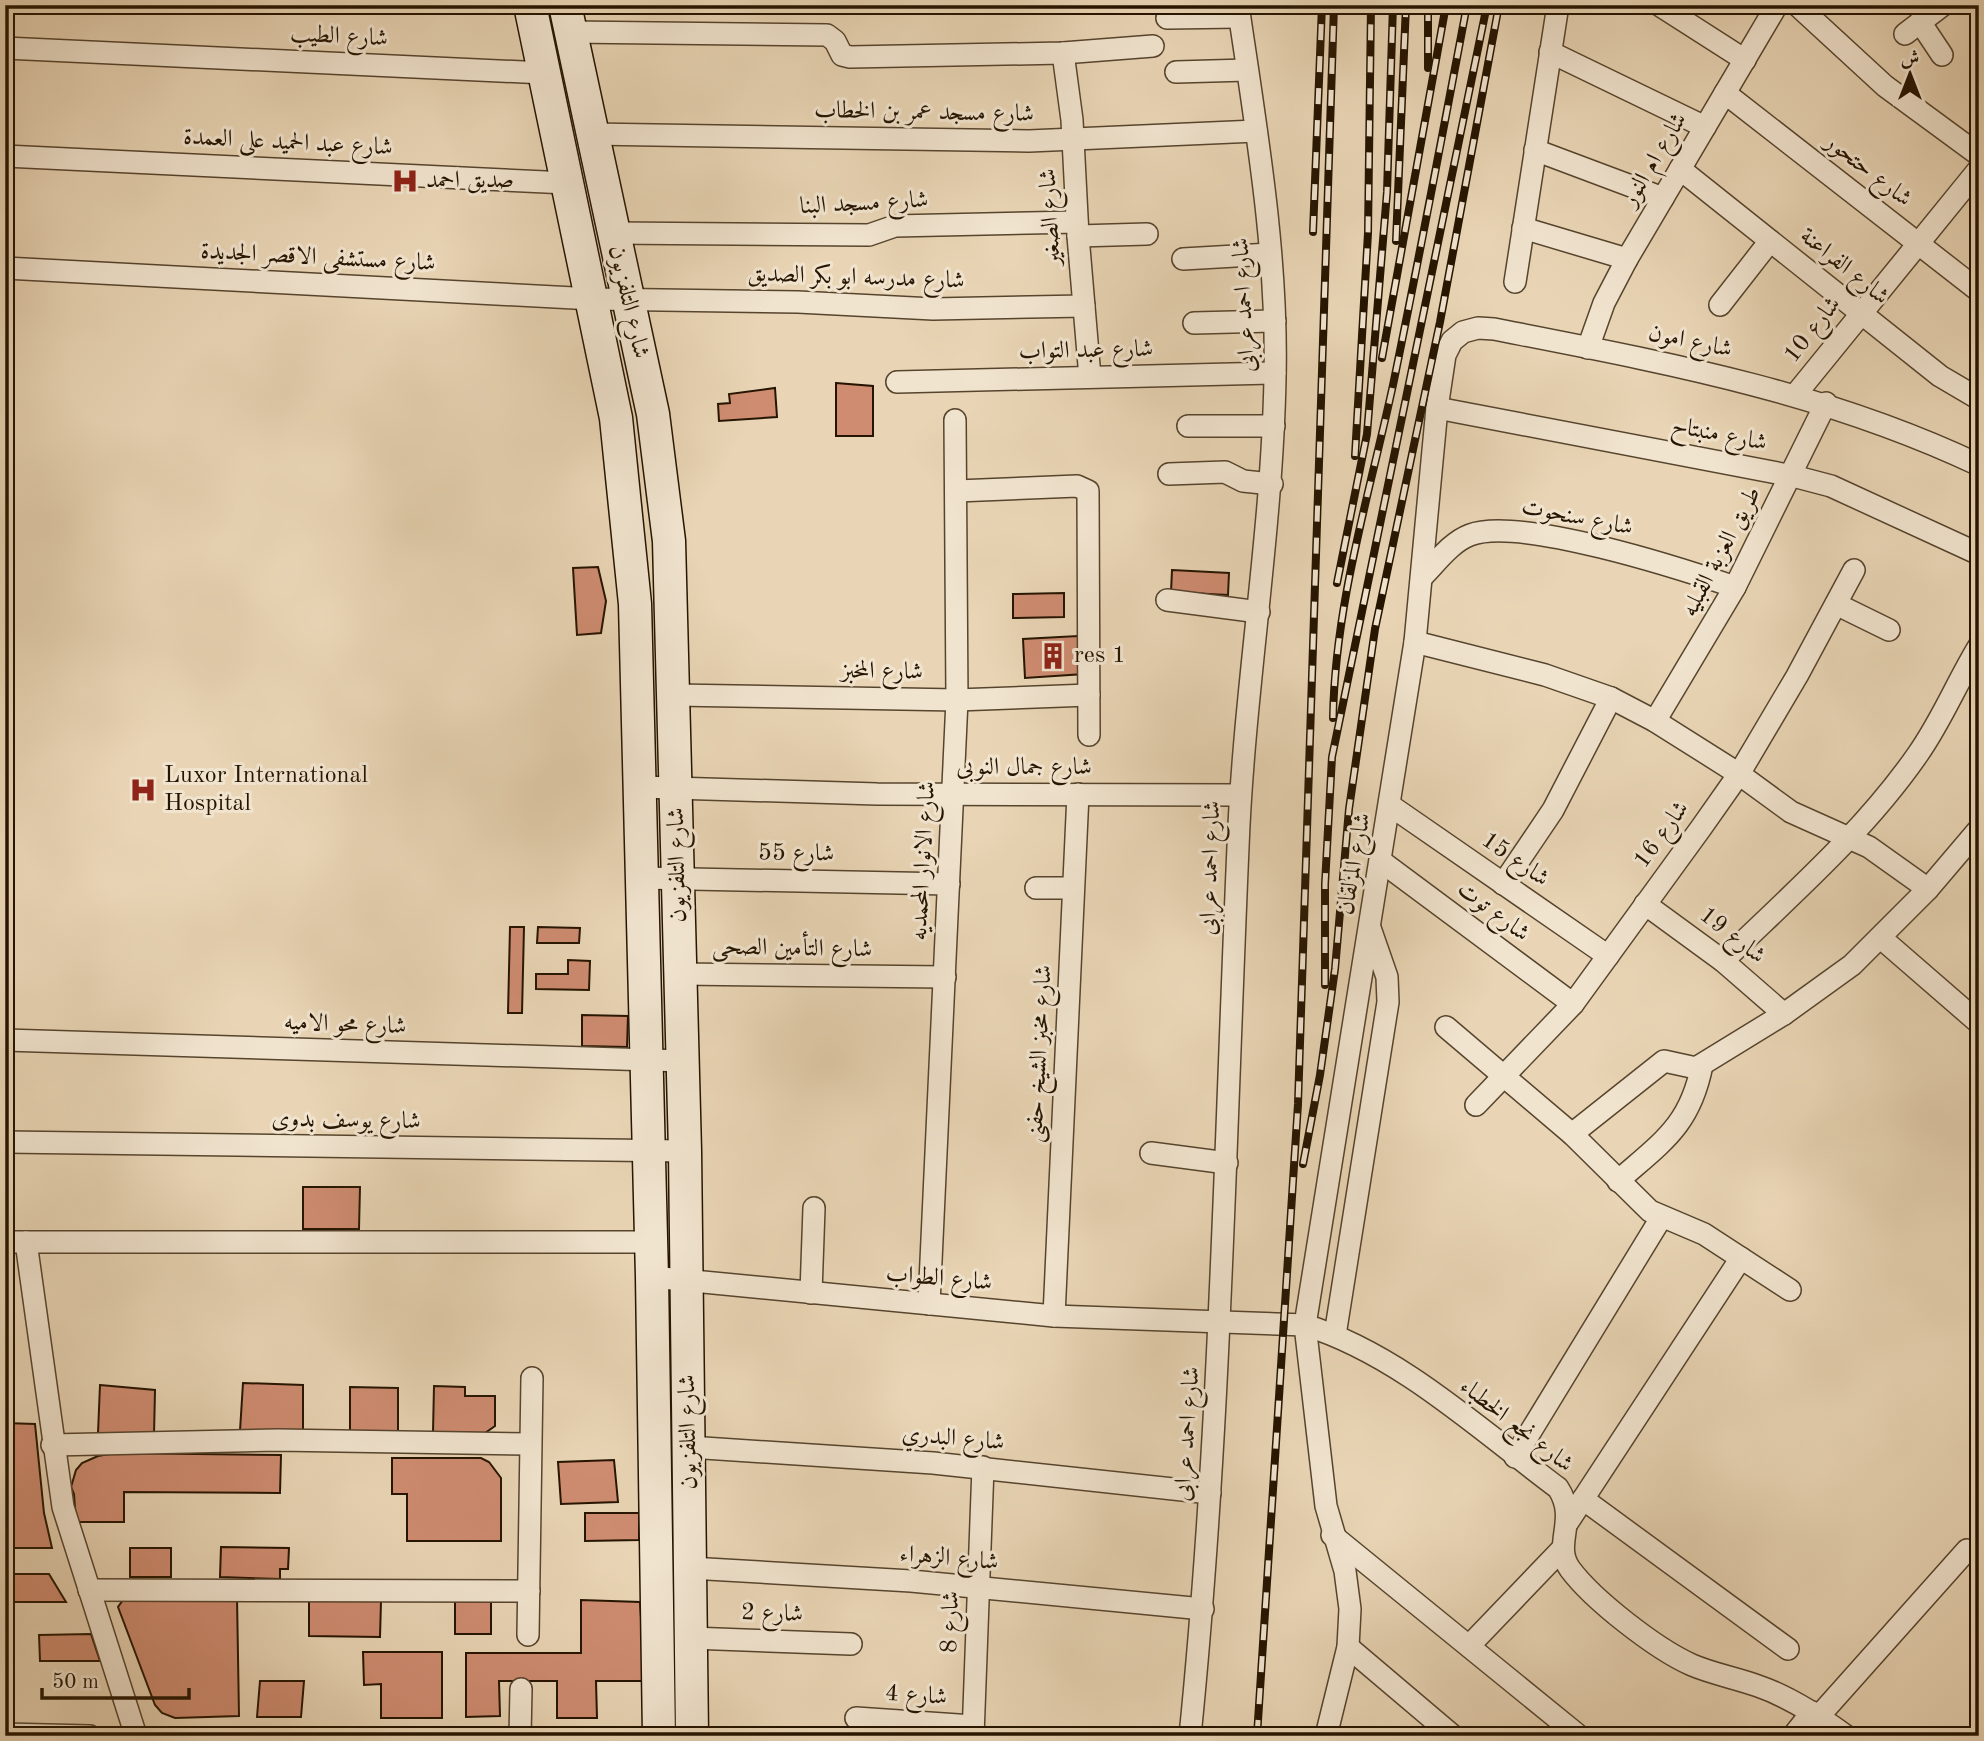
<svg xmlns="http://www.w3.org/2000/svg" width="1984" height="1741" font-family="'Old Standard TT',Amiri,serif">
	<rect width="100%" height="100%" fill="#e9d5b5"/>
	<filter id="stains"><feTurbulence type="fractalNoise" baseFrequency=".00286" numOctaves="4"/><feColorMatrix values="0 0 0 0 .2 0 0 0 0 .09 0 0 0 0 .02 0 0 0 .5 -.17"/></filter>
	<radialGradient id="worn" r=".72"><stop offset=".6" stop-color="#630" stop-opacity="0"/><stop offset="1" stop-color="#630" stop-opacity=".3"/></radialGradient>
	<!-- building -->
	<g fill="#cf8c71" stroke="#251400" stroke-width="2">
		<path d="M836 383 873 386V436H836Z"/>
		<path d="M775 388 777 417 719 421 718 404 730 403 729 394Z"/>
		<path d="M598 567 606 601 601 633 577 635 573 568Z"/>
		<path d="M1172 570 1229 573 1228 595 1171 592Z"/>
		<path d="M1064 593V617L1013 618V594Z"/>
		<path d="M1078 636 1084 674 1025 678 1023 639Z"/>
		<path d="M510 927H524L522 1013H508Z"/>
		<path d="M538 927 580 928 579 943H537Z"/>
		<path d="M568 960 590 961 589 990 536 989V974H568Z"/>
		<path d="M582 1015 628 1016 627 1047 582 1046Z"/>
		<path d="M303 1187H360L359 1229H303Z"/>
		<path d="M243 1383 303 1385V1432L240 1431Z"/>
		<path d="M100 1385 155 1390 154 1435 98 1433Z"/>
		<path d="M434 1386 465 1387V1396H495V1426L485 1433 433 1432Z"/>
		<path d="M350 1387 398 1388V1431H350Z"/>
		<path d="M5 1423 35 1424 44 1513 52 1548H5Z"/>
		<path d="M115 1453 281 1455 280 1493 124 1492V1522H76L74 1494 71 1487 76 1470 82 1463 98 1456Z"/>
		<path d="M392 1458H481L489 1462 501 1478V1541H407V1494H392Z"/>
		<path d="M614 1460 618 1502 561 1504 558 1462Z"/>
		<path d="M585 1513H639V1540L585 1541Z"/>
		<path d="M221 1547 289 1548 288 1569H280V1579L220 1577Z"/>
		<rect x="130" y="1548" width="41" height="29"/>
		<path d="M7 1574H49L66 1602H8Z"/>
		<path d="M237 1597 239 1716 175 1718 162 1713 155 1705 118 1607 123 1600Z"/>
		<rect x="455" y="1599" width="36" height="35"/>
		<path d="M581 1600 640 1602 645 1681H596L597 1718H557V1681H499L500 1716 466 1717V1653H581Z"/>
		<path d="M309 1601H381L380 1637 309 1636Z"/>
		<path d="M91 1634 100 1661H40L39 1635Z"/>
		<path d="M363 1652H442V1718H381V1684L364 1685Z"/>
		<path d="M260 1681H304L301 1717H257Z"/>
	</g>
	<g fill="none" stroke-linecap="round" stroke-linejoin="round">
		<defs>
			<g id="minor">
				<path d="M1659 5 1745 60"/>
				<path d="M1797 5 1885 86 1979 155"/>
				<path d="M1167 18 1239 17"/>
				<path d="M1920 22 1942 55"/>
				<path d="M570 32 827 35 835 41 842 55 850 57 1063 53 1153 46"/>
				<path d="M1905 34 1943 5"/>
				<path d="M5 48 544 73"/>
				<path d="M1550 52 1705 127"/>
				<path d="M1063 53 1072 120 1078 236 1090 377"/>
				<path d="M1176 72 1247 70"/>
				<path d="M1725 93 1979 291"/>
				<path d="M591 134 1029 141 1256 131"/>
				<path d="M1535 150 1663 198"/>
				<path d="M5 156 567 183"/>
				<path d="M1680 169 1940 376 1979 399"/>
				<path d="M1523 228 1627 259"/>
				<path d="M613 233 869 235 895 226 1077 222"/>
				<path d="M1078 236 1147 234"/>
				<path d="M1183 259 1270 254"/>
				<path d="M5 268 593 299 798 302 933 309 1084 306"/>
				<path d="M1515 282 1558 5"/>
				<path d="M1720 305 1770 241"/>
				<path d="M1194 323 1275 321"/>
				<path d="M1588 348 1604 303 1627 259 1777 5"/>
				<path d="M897 382 1275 373"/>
				<path d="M1796 394 1979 169"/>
				<path d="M1437 408 1793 476 1831 486 1979 554"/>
				<path d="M1188 426H1274"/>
				<path d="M1169 474 1225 472 1243 481 1272 484"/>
				<path d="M957 491 1077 486 1088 491 1089 735"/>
				<path d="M1422 577C1436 563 1451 542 1470 535 1519 516 1682 569 1735 587"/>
				<path d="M1167 600 1259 612"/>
				<path d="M1836 604 1889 630"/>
				<path d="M1415 642 1545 675 1611 698 1655 721 1739 774 1791 812 1869 847 1928 889"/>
				<path d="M675 695 957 700 1089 695"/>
				<path d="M1655 721 1735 587 1826 403"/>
				<path d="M640 787 877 794 1240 795"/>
				<path d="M1391 806 1608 956"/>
				<path d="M1382 862 1573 1004"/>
				<path d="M642 878 949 884"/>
				<path d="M1503 884 1553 810 1611 698"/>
				<path d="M1036 888H1073"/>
				<path d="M1645 904 1723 961 1784 1014"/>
				<path d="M1881 938 1979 1023"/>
				<path d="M1723 961C1791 895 1864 832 1918 754 1942 720 1957 682 1979 646"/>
				<path d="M681 974 945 977"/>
				<path d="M1446 1027 1572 1134 1650 1211 1704 1234 1790 1290"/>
				<path d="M5 1040 683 1061"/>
				<path d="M1476 1105 1573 1004 1701 828 1739 774 1797 676 1854 570"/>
				<path d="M1572 1134 1664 1061 1696 1068 1784 1014 1852 965 1928 889 1979 829"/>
				<path d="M5 1142 685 1151"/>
				<path d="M1151 1153 1227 1163"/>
				<path d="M1618 1181C1662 1142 1690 1126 1702 1065"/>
				<path d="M5 1242H651"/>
				<path d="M26 1242 63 1507 136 1736"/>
				<path d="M652 1277 1054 1316 1305 1325C1399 1354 1480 1430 1558 1488 1579 1520 1552 1544 1570 1569 1593 1600 1656 1649 1692 1665 1713 1674 1736 1678 1758 1686 1790 1697 1819 1716 1846 1736"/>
				<path d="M811 1293 814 1208"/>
				<path d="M929 1304 957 700 955 420"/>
				<path d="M1054 1316 1078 794"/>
				<path d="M1335 1335 1388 1002 1387 977 1370 928"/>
				<path d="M52 1445 278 1440 530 1444"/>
				<path d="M689 1447 933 1463 1210 1493"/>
				<path d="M1515 1457 1661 1218"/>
				<path d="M1583 1499 1788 1649"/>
				<path d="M1568 1522 1741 1258"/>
				<path d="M1332 1535 1579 1736"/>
				<path d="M690 1568 911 1581 1203 1609"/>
				<path d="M89 1590 529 1591"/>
				<path d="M528 1635 532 1378"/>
				<path d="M691 1638 851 1644"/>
				<path d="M1469 1646 1563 1548"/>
				<path d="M1348 1647 1453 1736"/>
				<path d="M1819 1716 1967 1550"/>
				<path d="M856 1718 973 1726"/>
				<path d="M5 1734 90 1736"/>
				<path d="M520 1736 521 1689"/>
				<path d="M973 1736 983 1467"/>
				<path d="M1190 1736C1220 1439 1225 1145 1238 847 1244 690 1272 535 1275 378 1278 254 1256 128 1238 5"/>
				<path d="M1326 1736 1348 1647 1350 1609 1345 1571 1326 1506 1305 1325 1415 642 1437 408 1445 355 1452 341 1463 332 1478 328 1494 329C1662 362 1823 391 1979 465"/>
				<path d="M1793 1736 1812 1712"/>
			</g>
			<g id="secondary">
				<path d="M530 5 616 418 635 604 652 1277 659 1736"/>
				<path d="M565 5 653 414 669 541 685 1151 692 1736"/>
			</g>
		</defs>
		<!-- minor casing -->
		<use href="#minor" stroke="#56442d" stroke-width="24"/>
		<!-- secondary casing -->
		<use href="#secondary" stroke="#251400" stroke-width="35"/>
		<!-- minor -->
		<use href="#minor" stroke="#f1e4cf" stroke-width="21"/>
		<!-- secondary -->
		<use href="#secondary" stroke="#f1e4cf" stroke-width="32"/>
		<defs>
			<g id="rail">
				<path d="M1428 5V68"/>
				<path d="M1313 232 1322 5"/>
				<path d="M1396 241 1406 5"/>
				<path d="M1382 358 1446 5"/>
				<path d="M1355 456 1368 233 1371 5"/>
				<path d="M1337 583 1367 434 1387 192 1393 5"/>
				<path d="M1333 718C1335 604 1369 496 1393 385 1419 259 1443 132 1467 5"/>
				<path d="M1325 985V884L1332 757 1487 5"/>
				<path d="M1303 1164 1320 1075 1335 969 1349 809 1375 629 1440 322 1499 5"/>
				<path d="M1257 1736 1298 1104 1334 5"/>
			</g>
		</defs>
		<!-- rail casing -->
		<use href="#rail" stroke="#251400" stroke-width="8"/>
		<!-- rail -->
		<use href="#rail" stroke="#f1e4cf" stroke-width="5" stroke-dasharray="16" stroke-linecap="butt"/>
	</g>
	<!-- icons -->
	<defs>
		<symbol id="hospital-bare" viewBox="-9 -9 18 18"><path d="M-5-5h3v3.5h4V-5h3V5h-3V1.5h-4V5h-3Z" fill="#8f2418" stroke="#f1e4cf" stroke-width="2.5" paint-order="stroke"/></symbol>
		<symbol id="building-bare" viewBox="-9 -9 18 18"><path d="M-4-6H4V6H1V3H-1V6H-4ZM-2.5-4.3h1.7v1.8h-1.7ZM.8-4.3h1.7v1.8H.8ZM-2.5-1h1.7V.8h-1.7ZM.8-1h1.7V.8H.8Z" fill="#8f2418" stroke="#f1e4cf" stroke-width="2.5" paint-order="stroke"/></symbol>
	</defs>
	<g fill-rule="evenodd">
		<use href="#hospital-bare" x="386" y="162" width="38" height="38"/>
		<use href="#building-bare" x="1034" y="637" width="38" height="38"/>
		<use href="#hospital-bare" x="124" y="771" width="38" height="38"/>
	</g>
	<g text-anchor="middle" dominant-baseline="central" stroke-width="6" stroke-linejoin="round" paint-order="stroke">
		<!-- street labels -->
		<g font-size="24" fill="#251400" stroke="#f1e4cf">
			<text transform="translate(339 37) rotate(3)">شارع الطيب</text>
			<text transform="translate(924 113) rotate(1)">شارع مسجد عمر بن الخطاب</text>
			<text transform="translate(288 143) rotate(3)">شارع عبد الحميد على العمدة</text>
			<text transform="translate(1655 160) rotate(-59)">شارع ام النور</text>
			<text transform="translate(1868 171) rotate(38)">شارع حتحور</text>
			<text transform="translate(864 204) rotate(-3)">شارع مسجد البنا</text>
			<text transform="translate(1051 217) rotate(-93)">شارع الصغير</text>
			<text transform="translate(318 258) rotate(3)">شارع مستشفى الاقصر الجديدة</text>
			<text transform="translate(1844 267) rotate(39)">شارع الفراعنة</text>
			<text transform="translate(856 278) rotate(2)">شارع مدرسه ابو بكر الصديق</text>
			<text transform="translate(628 302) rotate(77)">شارع التلفزيون</text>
			<text transform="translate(1245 305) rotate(-93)">شارع احمد عرابى</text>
			<text transform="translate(1813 330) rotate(-52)">شارع 10</text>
			<text transform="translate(1690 342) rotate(12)">شارع امون</text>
			<text transform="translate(1086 351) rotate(-1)">شارع عبد التواب</text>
			<text transform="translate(1719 435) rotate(11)">شارع منبتاح</text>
			<text transform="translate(1577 518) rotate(11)">شارع سنحوت</text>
			<text transform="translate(1722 552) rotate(-62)">طريق العزبة القبليه</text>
			<text transform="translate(882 672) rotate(1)">شارع المخبز</text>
			<text x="1024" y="768">شارع جمال النوبى</text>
			<text transform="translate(1662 835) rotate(-54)">شارع 16</text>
			<text transform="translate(796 854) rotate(1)">شارع 55</text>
			<text transform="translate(1515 860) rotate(35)">شارع 15</text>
			<text transform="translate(924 861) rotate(-87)">شارع الانوار المحمديه</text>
			<text transform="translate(1355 864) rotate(-80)">شارع المزلقان</text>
			<text transform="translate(678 865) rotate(-91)">شارع التلفزيون</text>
			<text transform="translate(1211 868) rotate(-88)">شارع احمد عرابى</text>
			<text transform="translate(1493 912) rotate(37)">شارع توت</text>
			<text transform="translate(1732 936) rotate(38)">شارع 19</text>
			<text transform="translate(792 949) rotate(1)">شارع التأمين الصحى</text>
			<text transform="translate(345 1025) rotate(2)">شارع محو الاميه</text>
			<text transform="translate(1040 1054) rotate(-87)">شارع مخبز الشيخ حفنى</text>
			<text transform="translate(346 1121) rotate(1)">شارع يوسف بدوى</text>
			<text transform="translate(939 1279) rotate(5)">شارع الطواب</text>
			<text transform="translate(1516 1426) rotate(38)">شارع نجع الخطباء</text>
			<text transform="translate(689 1432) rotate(-91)">شارع التلفزيون</text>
			<text transform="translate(1188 1434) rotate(-86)">شارع احمد عرابى</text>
			<text transform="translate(953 1439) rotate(5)">شارع البدري</text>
			<text transform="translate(949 1559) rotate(5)">شارع الزهراء</text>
			<text transform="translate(772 1614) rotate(2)">شارع 2</text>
			<text transform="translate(951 1622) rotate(-88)">شارع 8</text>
			<text transform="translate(916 1696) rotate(4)">شارع 4</text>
		</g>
		<!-- poi labels -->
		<g font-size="24" fill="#251400" stroke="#f1e4cf" text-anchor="start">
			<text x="426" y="181">صديق احمد</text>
			<text x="1074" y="656">res 1</text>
			<text x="164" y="776">Luxor International<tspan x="164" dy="28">Hospital</tspan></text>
		</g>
	</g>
	<!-- margin -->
	<rect width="1984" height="1741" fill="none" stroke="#e9d5b5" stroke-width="28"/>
	<rect x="7" y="7" width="1970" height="1727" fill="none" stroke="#251400" stroke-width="3.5"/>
	<rect x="14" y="14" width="1956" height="1713" fill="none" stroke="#251400" stroke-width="2"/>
	<!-- north arrow -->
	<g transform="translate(1910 74)" stroke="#f1e4cf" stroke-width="5" paint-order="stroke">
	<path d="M0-5L12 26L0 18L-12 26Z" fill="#251400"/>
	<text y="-10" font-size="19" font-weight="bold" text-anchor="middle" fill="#251400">ش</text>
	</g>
	<!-- scale -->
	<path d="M42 1688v10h147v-10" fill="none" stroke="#251400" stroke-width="3.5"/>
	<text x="52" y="1688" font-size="21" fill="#251400" stroke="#f1e4cf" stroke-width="5" paint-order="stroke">50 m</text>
	<rect width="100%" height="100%" filter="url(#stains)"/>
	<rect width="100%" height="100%" fill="url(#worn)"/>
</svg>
